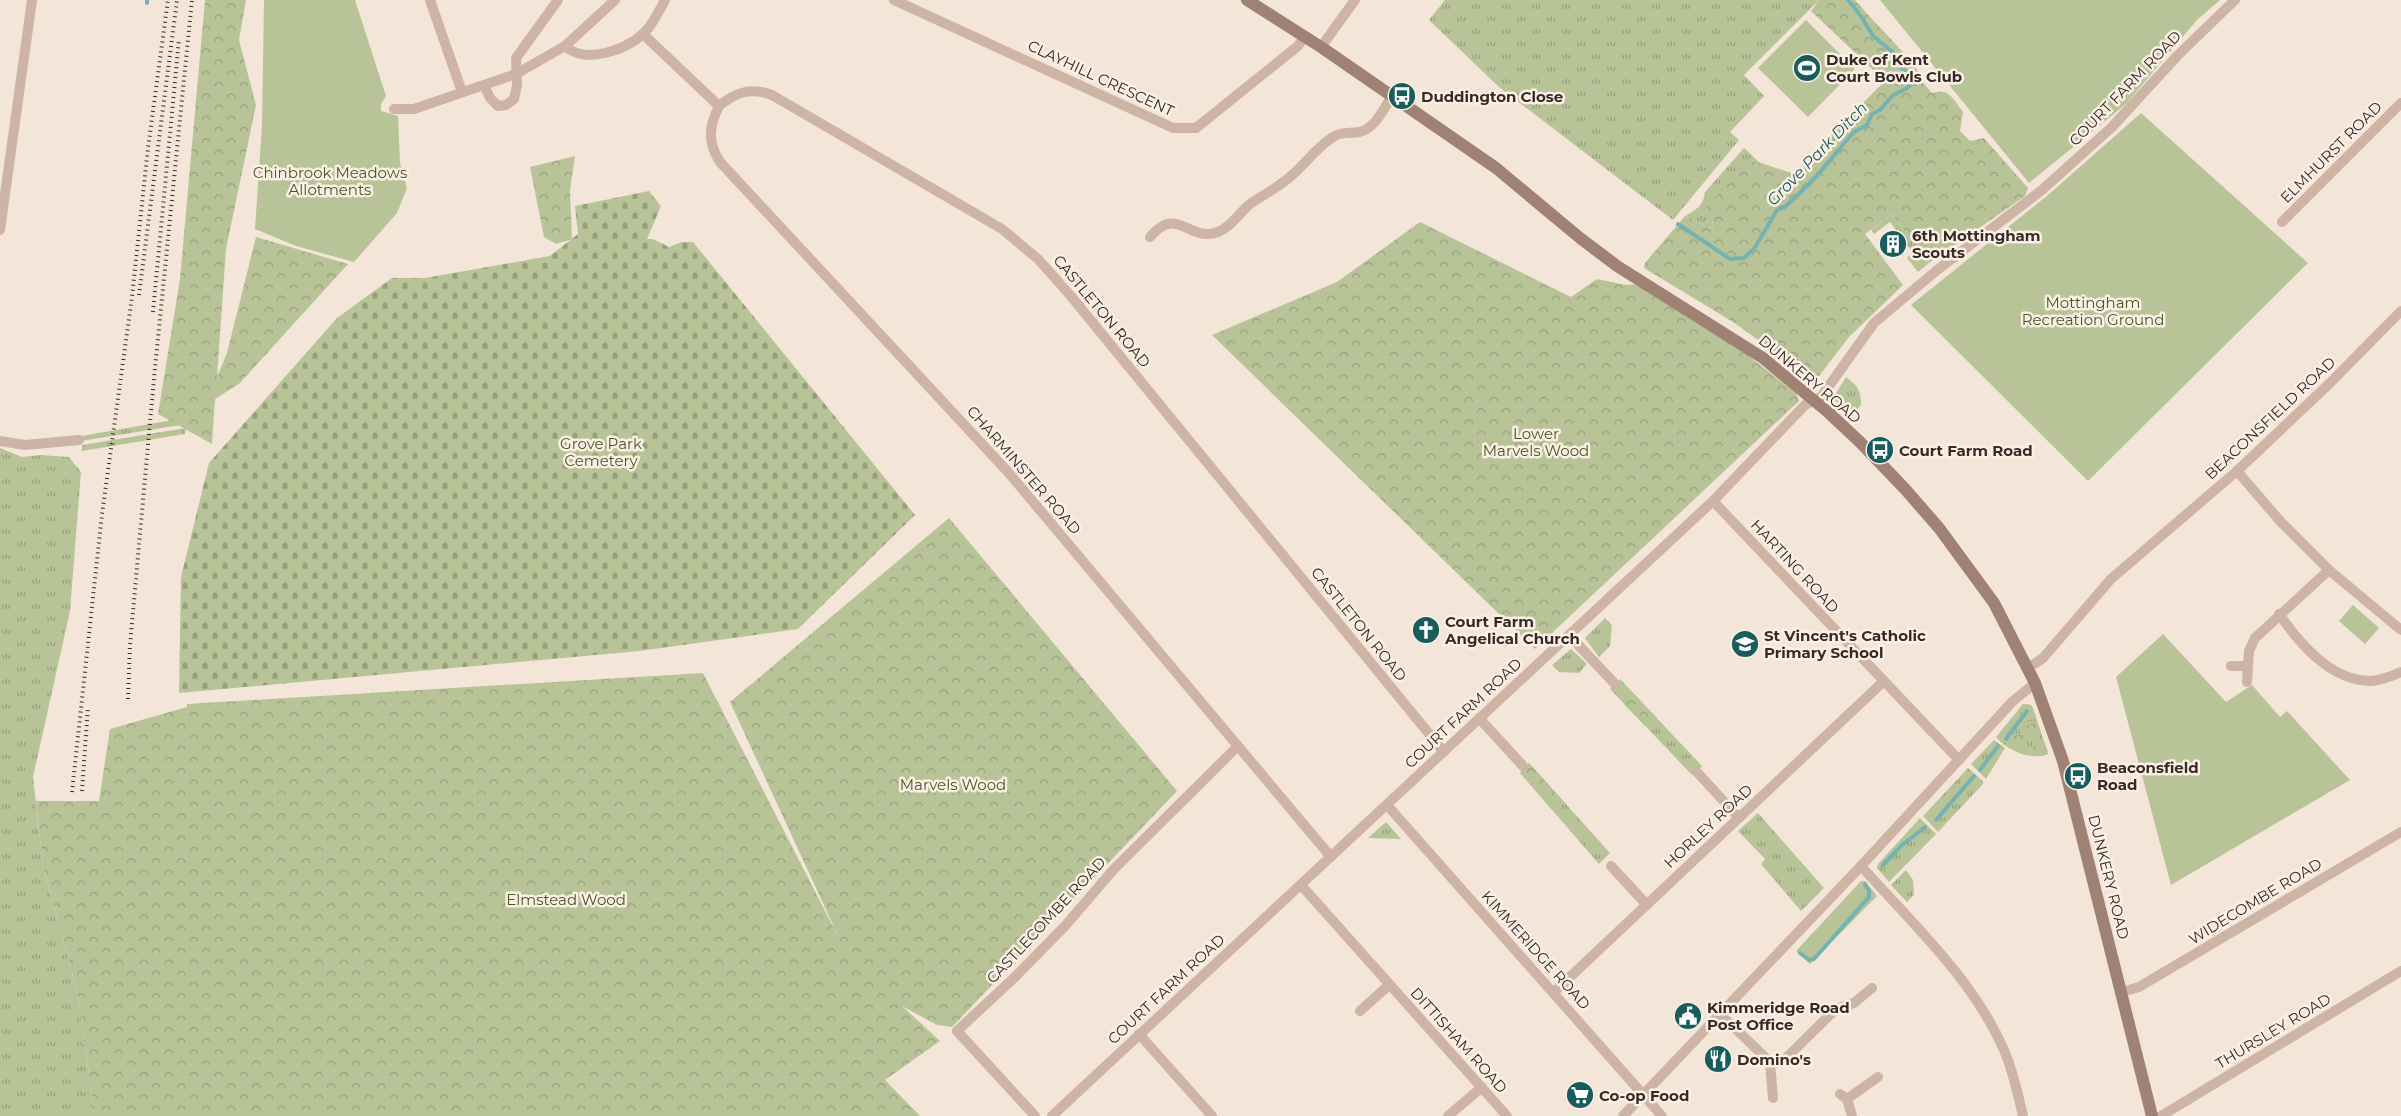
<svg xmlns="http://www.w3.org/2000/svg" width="2401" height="1116" font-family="Montserrat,sans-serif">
	<defs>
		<pattern id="grass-tufts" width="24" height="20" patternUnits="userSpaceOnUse" patternTransform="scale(1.25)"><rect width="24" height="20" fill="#b8c498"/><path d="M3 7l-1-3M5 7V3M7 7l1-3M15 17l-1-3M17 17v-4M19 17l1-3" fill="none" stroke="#969f7c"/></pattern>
		<pattern id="forest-crowns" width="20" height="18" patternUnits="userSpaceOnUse" patternTransform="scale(1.25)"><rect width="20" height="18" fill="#b8c498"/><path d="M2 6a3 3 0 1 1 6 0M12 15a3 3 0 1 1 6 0" fill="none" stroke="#969f7c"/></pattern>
		<pattern id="cemetery-stones" width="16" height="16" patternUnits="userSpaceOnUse" patternTransform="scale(1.25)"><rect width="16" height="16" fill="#b8c498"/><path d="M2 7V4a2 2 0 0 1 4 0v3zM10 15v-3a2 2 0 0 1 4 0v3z" fill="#969f7c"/></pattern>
	</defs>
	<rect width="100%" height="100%" fill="#f4e5d9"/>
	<!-- grass -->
	<g fill="url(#grass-tufts)">
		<path d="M1445 0H1819L1744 75 1764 96 1730 132 1739 140 1673 220 1500 88 1429 20Z"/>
		<path d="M1744 148 1759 162 1752 160 1713 218 1712 229C1701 228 1697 218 1685 216 1696 210 1704 205 1705 192Z"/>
		<path d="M1892 214 1929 263 1918 272 1907 258 1913 253 1890 222 1874 234 1871 230Z"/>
		<path d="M1846 377C1858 386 1861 391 1861 405L1850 417 1833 398Z"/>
		<path d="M178 419 187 424 81 441 82 436Z"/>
		<path d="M186 428 185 434 82 451V445Z"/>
		<path d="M0 448 22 457 41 455 69 457 81 472 70 611 33 777 43 866 77 991 94 1108 93 1116H0Z"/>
		<path d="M1605 618 1612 625 1610 646 1599 657 1585 638Z"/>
		<path d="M1571 649 1587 664 1579 673 1559 672 1552 665Z"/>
		<path d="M1620 679 1702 766 1692 775 1610 689Z"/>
		<path d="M2023 704 2031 705 2033 708 2048 754C2031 761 2008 751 1996 737Z"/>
		<path d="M1994 740 2005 748 1986 779 1971 764Z"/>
		<path d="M1529 763 1610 853 1599 864 1520 773Z"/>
		<path d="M1968 768 1983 781V784L1938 832 1923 816Z"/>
		<path d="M1758 813 1824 888 1801 911 1761 864 1765 859 1738 831Z"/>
		<path d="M1920 818 1936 834 1889 882 1877 868 1878 864Z"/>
		<path d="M1386 822 1401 839 1368 838Z"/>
		<path d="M1906 870 1913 880 1914 895 1907 902 1891 885Z"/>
	</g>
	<!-- forest -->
	<g fill="url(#forest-crowns)">
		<path d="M205 0H246L239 40 256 105 226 249 217 377 227 353 256 237 348 264 240 383 215 399 212 444 158 414 180 279Z"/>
		<path d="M1819 0H1855C1877 26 1902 48 1921 75L1919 78 1932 93C1949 87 1953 99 1963 112L1960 131 1970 141 1984 138 2028 188 2025 196 1929 263 1892 214 1865 234 1903 285 1849 337 1819 376H1809L1733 322 1644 268 1645 263 1685 216C1697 218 1701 228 1712 229L1713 218 1705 208 1752 160 1798 175 1820 146 1885 81 1811 11Z"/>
		<path d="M575 156 570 190 572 239 556 244 544 237 530 167Z"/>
		<path d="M1420 222 1571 297 1597 279 1626 285 1641 284 1717 331 1796 393 1799 401 1535 649 1212 335 1337 282Z"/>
		<path d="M949 518 1177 791 952 1027 937 1025 902 1006 940 1041 885 1080 920 1116H93L94 1108 77 991 43 866 36 801H99L110 729 187 707V704L703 673 840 940 730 702Z"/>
		<path d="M1633 695 1636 696 1657 718 1652 725 1645 726 1624 704 1627 698Z"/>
		<path d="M2023 704 2031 705 2036 719 2028 720 2021 716 2019 710Z"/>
		<path d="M2034 723 2038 725 2048 752C2042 756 2037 753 2033 749L2034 738H2026L2025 744 2020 747 2007 741 2003 736 2007 731 2013 735H2021L2024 726Z"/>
		<path d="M1529 763 1564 802 1558 811 1554 812 1520 773Z"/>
	</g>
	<!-- cemetery -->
	<path fill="url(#cemetery-stones)" d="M649 191 661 206 647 239H653L669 247 682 242H693L915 515 798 629 639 651 179 693 181 577 209 463 337 318 392 278H425L550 256 578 234 575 206Z"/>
	<!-- green -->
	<g fill="#b8c498">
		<path d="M264 0H355L386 96 381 104V111L398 116 400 163 407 188 397 213 354 262 296 246 255 229 262 125Z"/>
		<path d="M1880 0H2220L2197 20 2126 104 2029 183Z"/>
		<path d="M1806 20 1855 69 1808 117 1758 68Z"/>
		<path d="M2141 113 2308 263 2088 481 1911 305 2048 195Z"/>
		<path d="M2353 605 2379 628 2365 644 2339 621Z"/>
		<path d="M2163 634 2226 702 2252 685 2280 717 2287 711 2350 780 2171 885 2116 677Z"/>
		<path d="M1861 881H1865L1877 896 1810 964 1796 951Z"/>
	</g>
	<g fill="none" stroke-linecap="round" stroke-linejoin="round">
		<!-- stream -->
		<g stroke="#75b3b2" stroke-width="4">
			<path d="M147 0V3"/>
			<path d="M1678 224 1730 259 1744 258 1754 249 1777 210 1786 206 1816 177 1846 141 1854 132 1867 125 1872 114 1880 110 1892 96 1907 88 1917 79 1916 74 1904 71 1897 61 1895 54 1873 36 1861 16 1848 0"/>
			<path d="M2006 739 2027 711"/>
			<path d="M1980 770 1998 746"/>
			<path d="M1936 820 1974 776"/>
			<path d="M1883 865 1901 846 1925 827"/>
			<path d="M1800 953 1809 960 1814 959 1869 897V891L1865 884"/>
		</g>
		<!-- street -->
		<g stroke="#cdb4a4" stroke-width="10">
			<path d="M430 0 462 92"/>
			<path d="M894 0 1173 128H1196L1298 46 1304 37"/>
			<path d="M643 34 719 106C736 92 751 87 772 95L1002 229 1038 259 1070 295 1444 752"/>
			<path d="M565 46C585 65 626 50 644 33 653 24 659 11 665 0"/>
			<path d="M1321 47 1355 0"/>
			<path d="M484 85 490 98 498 106 506 105 514 99 517 85 516 58 558 0"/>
			<path d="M719 106C709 126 707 142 720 162L1008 472 1331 857"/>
			<path d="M394 109H414L516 74 565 46 615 0"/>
			<path d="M2282 222 2401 103"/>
			<path d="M0 230 32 0"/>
			<path d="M1150 237C1178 204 1188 243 1218 232 1231 227 1240 212 1250 204 1264 194 1279 187 1291 176 1306 163 1317 147 1333 137 1342 131 1350 134 1359 132 1375 129 1384 108 1392 96"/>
			<path d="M0 441 25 445 79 440"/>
			<path d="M2237 471 2280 521 2329 570 2401 630"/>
			<path d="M1713 501 1959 760"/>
			<path d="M2279 614C2300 644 2331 681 2371 681 2381 680 2392 676 2401 672"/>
			<path d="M1569 635 1614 683"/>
			<path d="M2231 666H2247"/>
			<path d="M2028 668 2043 658 2111 579 2237 471 2329 384 2401 311"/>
			<path d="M2247 682 2249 651 2255 638 2329 570"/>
			<path d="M1479 718 1523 766"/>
			<path d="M1697 772 1739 818"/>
			<path d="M1387 805 1662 1116"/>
			<path d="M1611 866 1647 905"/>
			<path d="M1861 866C1912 923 1973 979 2004 1050 2013 1071 2018 1094 2023 1116"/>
			<path d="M1301 885 1507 1116"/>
			<path d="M2122 992 2139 987 2401 832"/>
			<path d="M1553 993 1884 681"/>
			<path d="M1360 1011 1389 985"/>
			<path d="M1720 1014 1770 1062 1773 1098"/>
			<path d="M1139 1034 1212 1116"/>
			<path d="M1770 1062 1776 1063 1784 1060 1836 1009 1854 1003 1872 988"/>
			<path d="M1840 1094 1847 1099 1878 1077"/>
			<path d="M1847 1099 1852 1116"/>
			<path d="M1035 1116 957 1031 1015 977 1065 926 1114 869 1238 746"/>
			<path d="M1052 1116 1713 501 1805 405 1821 397 1874 323 1936 271 2042 190 2112 127 2178 55 2235 0"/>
			<path d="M1448 1116 1482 1087"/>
			<path d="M1623 1116 1861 866 2013 701 2035 683"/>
			<path d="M2161 1116 2401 971"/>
		</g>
		<!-- secondary -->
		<path stroke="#a08275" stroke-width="12" d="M1247 0 1321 47 1496 168 1580 238 1617 266 1763 358 1829 413 1860 442 1905 489 1939 528 1994 603 2035 683 2063 761 2152 1116"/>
		<!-- rail -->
		<g stroke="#372a26" stroke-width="4" stroke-dasharray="1 4" stroke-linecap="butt">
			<path d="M139 295 177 0"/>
			<path d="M153 312 179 39"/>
			<path d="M128 699 130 645 154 378 192 0"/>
			<path d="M82 791 88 707"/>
			<path d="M72 792 102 514 132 297 148 148 168 0"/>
		</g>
	</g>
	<!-- icons -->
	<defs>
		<symbol id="stadium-disc" viewBox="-11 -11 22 22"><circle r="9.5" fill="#185c5c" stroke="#fbf0e5"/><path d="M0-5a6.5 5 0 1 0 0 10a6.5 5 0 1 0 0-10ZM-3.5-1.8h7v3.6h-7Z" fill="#fff"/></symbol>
		<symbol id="bus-disc" viewBox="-11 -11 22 22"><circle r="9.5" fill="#185c5c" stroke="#fbf0e5"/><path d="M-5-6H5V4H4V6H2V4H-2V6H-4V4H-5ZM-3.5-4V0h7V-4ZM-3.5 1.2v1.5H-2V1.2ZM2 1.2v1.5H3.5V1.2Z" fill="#fff"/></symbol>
		<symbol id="building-disc" viewBox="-11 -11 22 22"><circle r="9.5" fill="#185c5c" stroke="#fbf0e5"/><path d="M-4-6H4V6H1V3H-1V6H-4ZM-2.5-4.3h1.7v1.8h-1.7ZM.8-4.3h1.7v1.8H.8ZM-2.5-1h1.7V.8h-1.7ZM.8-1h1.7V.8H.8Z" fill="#fff"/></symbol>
		<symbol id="church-disc" viewBox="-11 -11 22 22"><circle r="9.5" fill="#185c5c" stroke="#fbf0e5"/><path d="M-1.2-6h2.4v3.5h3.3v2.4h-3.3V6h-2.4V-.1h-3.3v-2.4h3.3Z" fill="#fff"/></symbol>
		<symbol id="school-disc" viewBox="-11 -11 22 22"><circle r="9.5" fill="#185c5c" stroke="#fbf0e5"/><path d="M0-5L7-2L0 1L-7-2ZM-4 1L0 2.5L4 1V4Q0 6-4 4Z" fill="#fff"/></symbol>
		<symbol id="civic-disc" viewBox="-11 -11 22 22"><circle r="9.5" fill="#185c5c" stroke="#fbf0e5"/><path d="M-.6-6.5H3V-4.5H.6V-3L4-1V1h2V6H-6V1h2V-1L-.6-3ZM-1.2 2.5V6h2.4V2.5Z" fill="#fff"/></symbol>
		<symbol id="restaurant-disc" viewBox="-11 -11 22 22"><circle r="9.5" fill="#185c5c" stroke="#fbf0e5"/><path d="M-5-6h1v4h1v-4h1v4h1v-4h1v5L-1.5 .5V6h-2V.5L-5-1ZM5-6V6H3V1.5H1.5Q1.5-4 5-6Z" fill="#fff"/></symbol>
		<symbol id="supermarket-disc" viewBox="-11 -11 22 22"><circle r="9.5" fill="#185c5c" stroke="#fbf0e5"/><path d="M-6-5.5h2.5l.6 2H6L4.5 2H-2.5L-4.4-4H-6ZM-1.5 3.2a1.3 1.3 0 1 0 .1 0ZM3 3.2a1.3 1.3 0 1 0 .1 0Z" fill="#fff"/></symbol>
	</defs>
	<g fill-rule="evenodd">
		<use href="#stadium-disc" x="1791" y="52" width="32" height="32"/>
		<use href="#bus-disc" x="1386" y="80" width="32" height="32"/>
		<use href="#building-disc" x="1877" y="228" width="32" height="32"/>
		<use href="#bus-disc" x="1864" y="434" width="32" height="32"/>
		<use href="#church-disc" x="1410" y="614" width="32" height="32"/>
		<use href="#school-disc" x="1729" y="628" width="32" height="32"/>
		<use href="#bus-disc" x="2062" y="760" width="32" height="32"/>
		<use href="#civic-disc" x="1672" y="1000" width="32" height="32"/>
		<use href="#restaurant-disc" x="1702" y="1043" width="32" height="32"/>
		<use href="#supermarket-disc" x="1564" y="1079" width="32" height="32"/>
	</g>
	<g text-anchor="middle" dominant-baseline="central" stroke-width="5" stroke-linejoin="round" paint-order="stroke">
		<!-- poi labels -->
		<g font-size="15" font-weight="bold" fill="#372a26" stroke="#fbf0e5" text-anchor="start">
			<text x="1826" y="59">Duke of Kent<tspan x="1826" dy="17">Court Bowls Club</tspan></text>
			<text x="1421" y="96">Duddington Close</text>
			<text x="1912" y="235">6th Mottingham<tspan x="1912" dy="17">Scouts</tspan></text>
			<text x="1899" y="450">Court Farm Road</text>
			<text x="1445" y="621">Court Farm<tspan x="1445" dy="17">Angelical Church</tspan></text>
			<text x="1764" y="635">St Vincent's Catholic<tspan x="1764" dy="17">Primary School</tspan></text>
			<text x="2097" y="767">Beaconsfield<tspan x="2097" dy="17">Road</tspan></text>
			<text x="1707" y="1007">Kimmeridge Road<tspan x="1707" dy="17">Post Office</tspan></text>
			<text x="1737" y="1059">Domino's</text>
			<text x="1599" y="1095">Co-op Food</text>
		</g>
		<!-- street labels -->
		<g font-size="15" fill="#372a26" stroke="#fbf0e5">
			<text transform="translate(1101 78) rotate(25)">CLAYHILL CRESCENT</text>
			<text transform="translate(2125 88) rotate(-46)">COURT FARM ROAD</text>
			<text transform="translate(2331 152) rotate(-45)">ELMHURST ROAD</text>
			<text transform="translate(1102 311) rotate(50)">CASTLETON ROAD</text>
			<text transform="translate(1810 379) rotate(40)">DUNKERY ROAD</text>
			<text transform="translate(2270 418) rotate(-43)">BEACONSFIELD ROAD</text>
			<text transform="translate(1024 470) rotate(49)">CHARMINSTER ROAD</text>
			<text transform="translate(1795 566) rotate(47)">HARTING ROAD</text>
			<text transform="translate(1359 624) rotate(51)">CASTLETON ROAD</text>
			<text transform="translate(1463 713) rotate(-43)">COURT FARM ROAD</text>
			<text transform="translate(1708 826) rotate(-43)">HORLEY ROAD</text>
			<text transform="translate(2109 877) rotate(76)">DUNKERY ROAD</text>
			<text transform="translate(2255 901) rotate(-31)">WIDECOMBE ROAD</text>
			<text transform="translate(1046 920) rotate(-47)">CASTLECOMBE ROAD</text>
			<text transform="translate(1536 950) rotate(48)">KIMMERIDGE ROAD</text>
			<text transform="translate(1166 989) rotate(-43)">COURT FARM ROAD</text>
			<text transform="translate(2273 1031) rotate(-31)">THURSLEY ROAD</text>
			<text transform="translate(1459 1040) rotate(48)">DITTISHAM ROAD</text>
		</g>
		<!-- park labels -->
		<g font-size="15" fill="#495828" stroke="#fbf0e5">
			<text x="330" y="172">Chinbrook Meadows<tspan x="330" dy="17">Allotments</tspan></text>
			<text x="2093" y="302">Mottingham<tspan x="2093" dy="17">Recreation Ground</tspan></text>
			<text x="1536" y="433">Lower<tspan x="1536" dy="17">Marvels Wood</tspan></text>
			<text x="601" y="443">Grove Park<tspan x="601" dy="17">Cemetery</tspan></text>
			<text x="953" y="784">Marvels Wood</text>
			<text x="566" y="899">Elmstead Wood</text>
		</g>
		<!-- water labels -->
		<g font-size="16" font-style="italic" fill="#185c5c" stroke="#fbf0e5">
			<text transform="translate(1817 154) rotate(-46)">Grove Park Ditch</text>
		</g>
	</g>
</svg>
